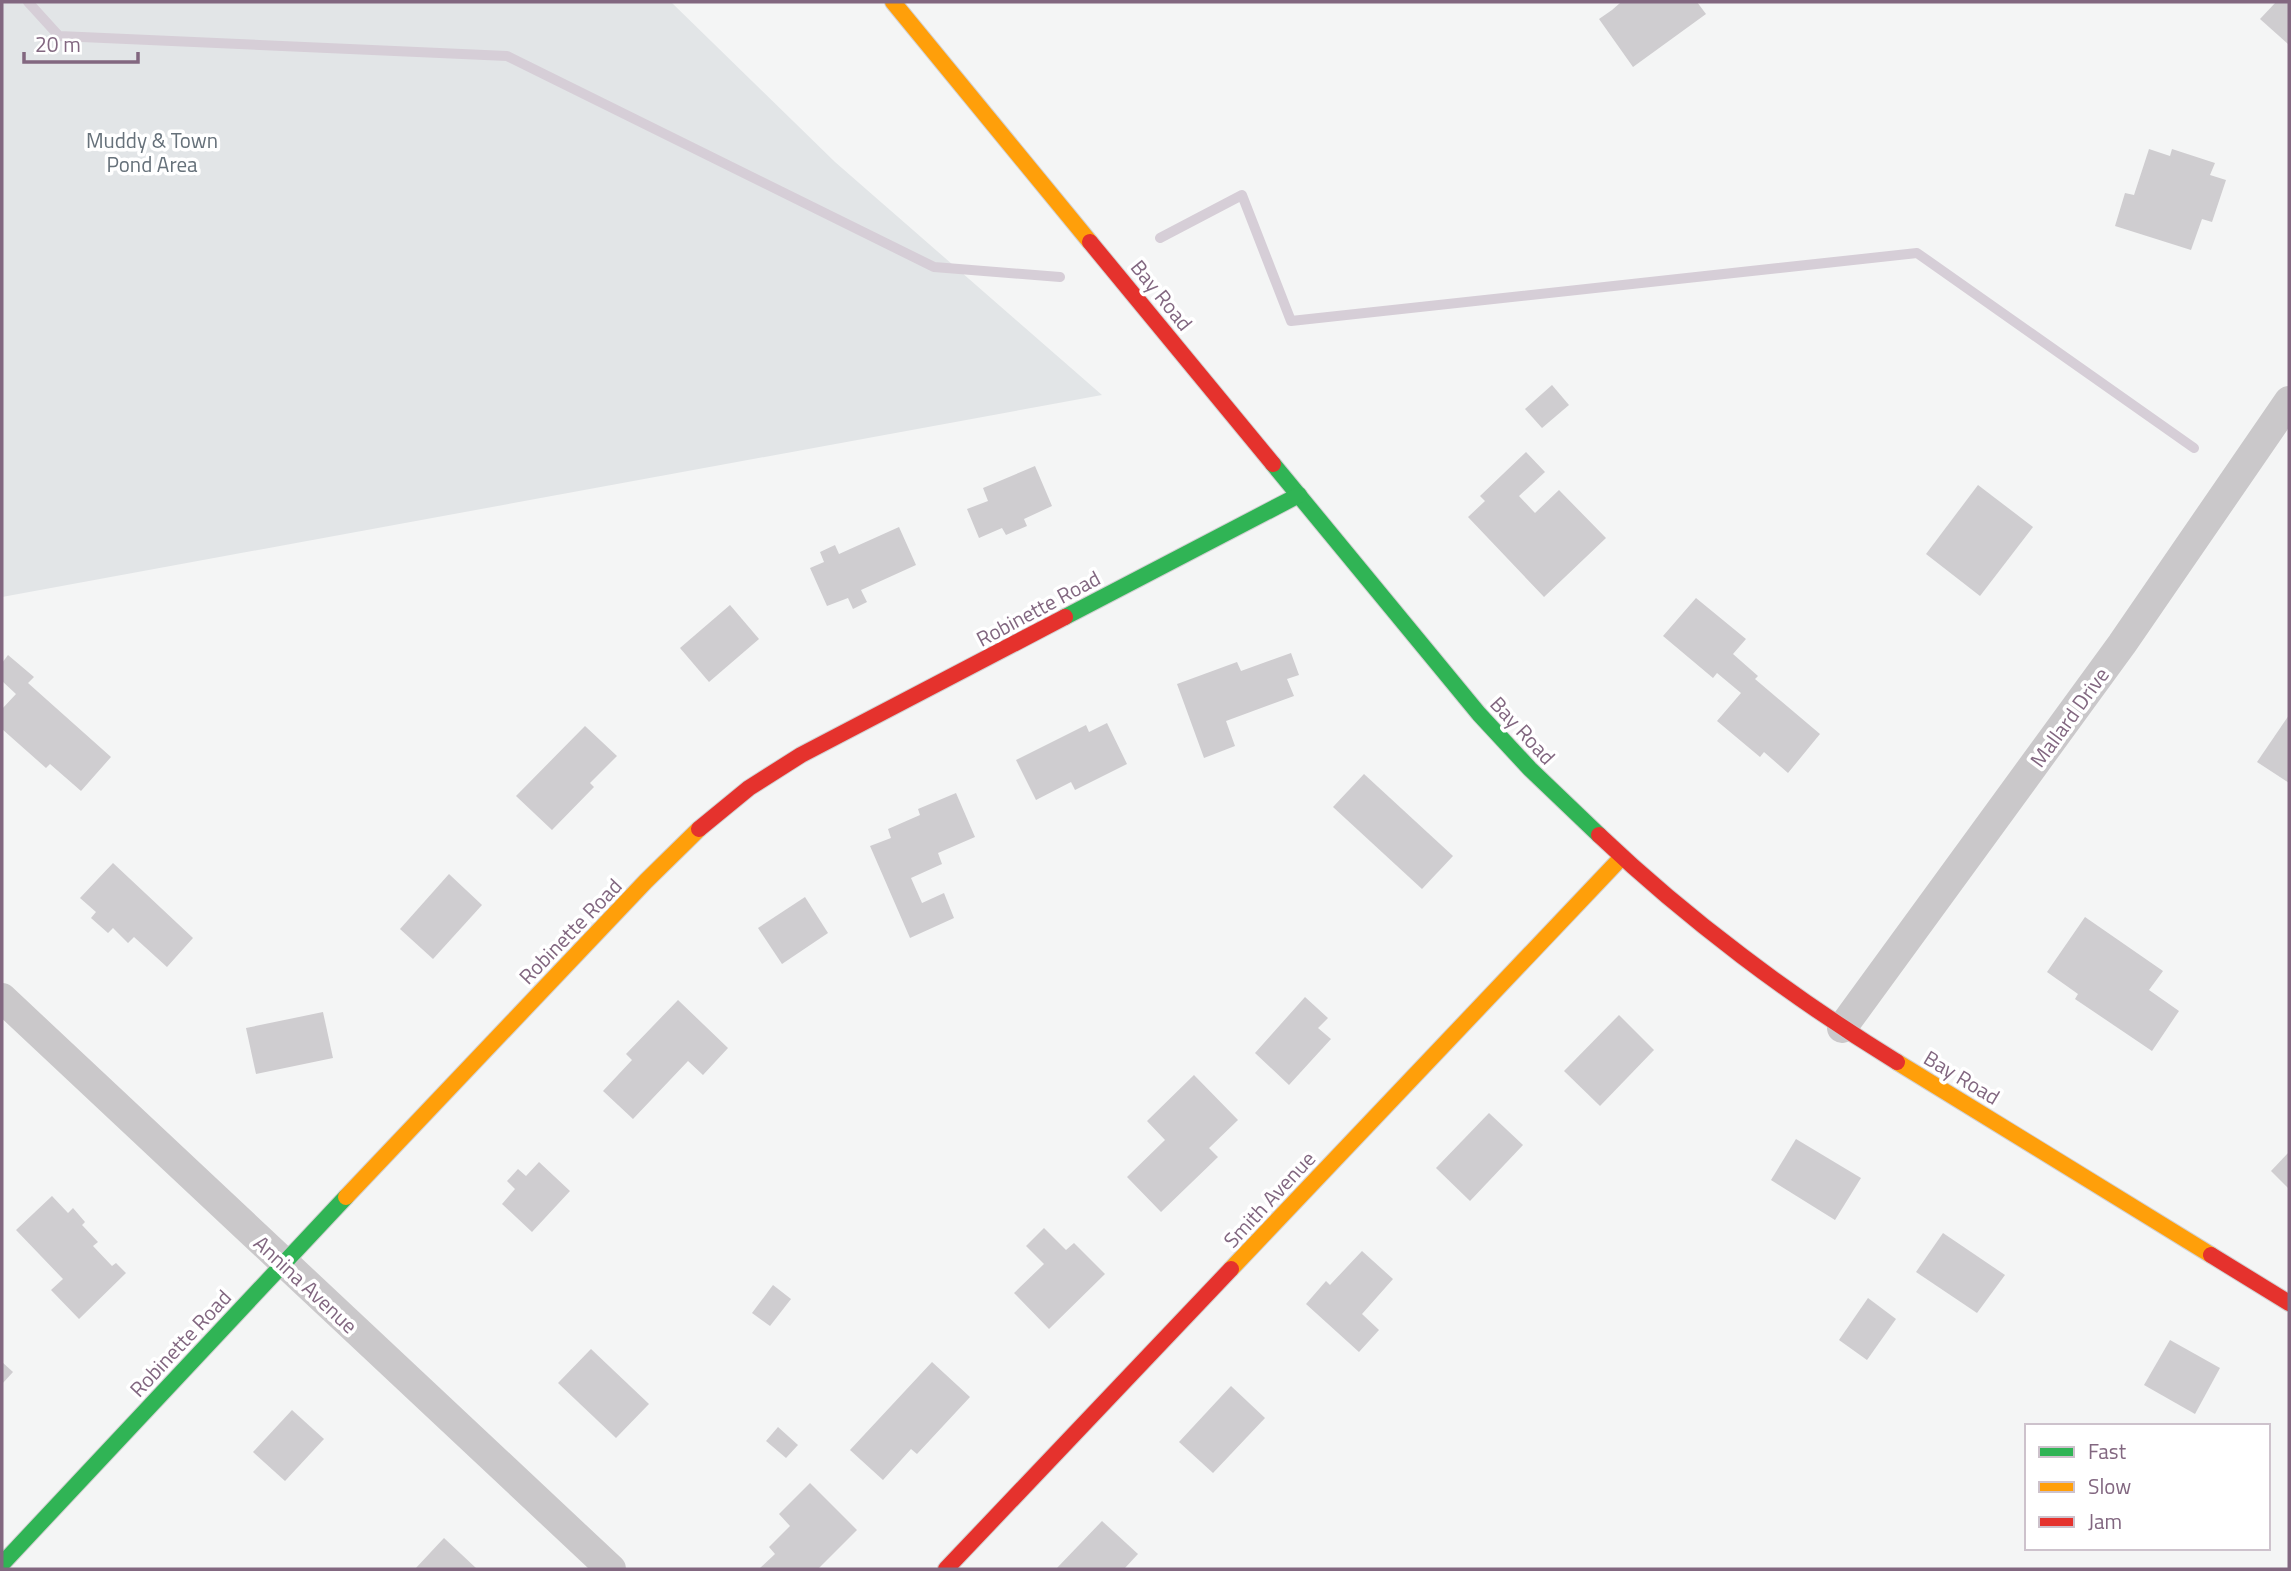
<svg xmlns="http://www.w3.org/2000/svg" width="2291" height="1571" font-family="'Titillium Web',sans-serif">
	<rect width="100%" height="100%" fill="#f4f5f5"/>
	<!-- green -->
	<path fill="#e2e5e7" d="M2 2H671L835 162 1102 395 2 597Z"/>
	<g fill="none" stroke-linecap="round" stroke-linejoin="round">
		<!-- stream -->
		<g stroke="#d6ced7" stroke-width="10">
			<path d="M28 2 59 36 507 56 934 267 1060 277"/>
			<path d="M1160 238 1242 195 1291 321 1917 253 2194 448"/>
		</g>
	</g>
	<!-- building -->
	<g fill="#cfcdd0">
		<path d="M1619 2H1697L1706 14 1633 67 1599 19 1612 10 1620 3Z"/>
		<path d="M2276 2H2289V45L2260 19Z"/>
		<path d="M2149 149 2170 156 2172 149 2215 163 2210 175 2226 180 2212 222 2202 219 2191 250 2115 226 2125 193 2134 195Z"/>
		<path d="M1552 385 1569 405 1542 428 1525 409Z"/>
		<path d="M1526 452 1545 472 1519 496 1535 513 1559 490 1606 538 1544 597 1468 517 1485 501 1480 496Z"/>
		<path d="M1035 466 1052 506 1024 519 1027 526 1006 535 1002 528 979 538 967 509 988 501 983 488Z"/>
		<path d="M1978 485 2033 527 1980 596 1926 554Z"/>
		<path d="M899 527 916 565 861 590 867 602 853 609 848 598 827 606 810 568 824 562 820 552 835 545 839 554Z"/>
		<path d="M1696 598 1746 639 1733 654 1758 676 1755 679 1820 734 1788 773 1764 752 1760 757 1717 721 1741 693 1717 673 1713 678 1663 636Z"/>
		<path d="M730 605 759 639 709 682 680 648Z"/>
		<path d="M1291 653 1299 675 1287 679 1294 696 1226 721 1235 746 1204 758 1177 684 1237 662 1241 671Z"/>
		<path d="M8 655 34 677 28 683 111 757 81 791 50 764 46 768 2 729V709L16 694 2 681V663Z"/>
		<path d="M2289 715V783L2257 762Z"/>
		<path d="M1107 723 1127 764 1075 790 1071 782 1036 800 1016 760 1086 725 1089 732Z"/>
		<path d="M585 726 617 756 590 783 594 787 552 830 516 796Z"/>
		<path d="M1364 774 1453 856 1422 889 1333 807Z"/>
		<path d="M956 793 975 837 938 853 942 864 911 878 922 903 944 893 954 918 910 938 870 846 891 838 888 829 920 815 918 809Z"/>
		<path d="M113 863 193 938 167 967 134 937 128 943 113 928 108 933 91 918 96 912 80 898Z"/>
		<path d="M449 874 482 905 433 959 400 929Z"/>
		<path d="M805 897 828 933 782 964 758 928Z"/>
		<path d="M2085 917 2163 971 2149 990 2179 1011 2152 1051 2075 999 2078 994 2047 972Z"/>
		<path d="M1305 997 1328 1018 1318 1028 1331 1039 1289 1085 1255 1053Z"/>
		<path d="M678 1000 728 1048 703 1075 688 1061 633 1119 603 1091 632 1060 626 1054Z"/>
		<path d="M323 1012 333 1058 256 1074 246 1028Z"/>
		<path d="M1619 1015 1654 1050 1600 1106 1564 1071Z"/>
		<path d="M1194 1075 1238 1120 1209 1148 1218 1157 1161 1212 1127 1177 1165 1140 1147 1121Z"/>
		<path d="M1489 1113 1523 1145 1470 1201 1436 1168Z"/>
		<path d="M1796 1139 1861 1178 1835 1220 1771 1180Z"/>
		<path d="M2289 1152V1189L2271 1171Z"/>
		<path d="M539 1162 570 1191 532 1232 502 1204 515 1189 507 1181 518 1169 526 1176Z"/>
		<path d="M52 1196 68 1213 73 1208 85 1222 82 1225 98 1242 93 1246 112 1266 116 1263 126 1273 79 1319 51 1290 63 1279 16 1230Z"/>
		<path d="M1044 1228 1066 1250 1074 1243 1105 1274 1049 1329 1014 1293 1044 1264 1026 1246Z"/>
		<path d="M1943 1233 2005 1275 1977 1313 1916 1272Z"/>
		<path d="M1362 1251 1393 1279 1362 1314 1379 1330 1359 1352 1306 1304 1326 1281 1330 1285Z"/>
		<path d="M773 1285 791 1299 770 1326 752 1313Z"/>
		<path d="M1868 1298 1896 1319 1867 1360 1839 1340Z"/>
		<path d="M2170 1340 2220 1368 2195 1414 2144 1385Z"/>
		<path d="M591 1349 649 1404 616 1438 558 1383Z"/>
		<path d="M2 1362 13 1372 2 1384Z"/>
		<path d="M932 1362 970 1397 917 1454 911 1449 883 1480 850 1450Z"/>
		<path d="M1231 1386 1265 1418 1213 1473 1179 1442Z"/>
		<path d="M292 1410 324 1439 285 1481 253 1452Z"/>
		<path d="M778 1427 798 1445 786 1458 766 1441Z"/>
		<path d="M810 1483 857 1530 818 1569H759L775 1554 769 1547 790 1526 779 1514Z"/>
		<path d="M1102 1521 1138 1554 1124 1569H1056Z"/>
		<path d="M444 1538 477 1569H415Z"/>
	</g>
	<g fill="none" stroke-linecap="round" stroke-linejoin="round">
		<defs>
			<g id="fast">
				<path d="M1273 464 1479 714 1530 769 1599 835"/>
				<path d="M1065 617 1299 495"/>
				<path d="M2 1564 346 1197"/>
			</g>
			<g id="slow">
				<path d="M893 2 1090 242"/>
				<path d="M1897 1062 2211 1255"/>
				<path d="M346 1197 646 881 699 829"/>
				<path d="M1231 1269 1622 857"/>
			</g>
			<g id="jam">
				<path d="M1090 242 1273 464"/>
				<path d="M699 829 749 788 801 755 1065 617"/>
				<path d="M1599 835C1687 919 1793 998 1897 1062"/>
				<path d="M2211 1255 2289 1303"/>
				<path d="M946 1569 1231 1269"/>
			</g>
		</defs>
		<!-- fast casing -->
		<use href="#fast" stroke="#d2d1d2" stroke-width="18"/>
		<!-- slow casing -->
		<use href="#slow" stroke="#d2d1d2" stroke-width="18"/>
		<!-- jam casing -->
		<use href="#jam" stroke="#d2d1d2" stroke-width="18"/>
		<!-- street -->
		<g stroke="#cac8ca" stroke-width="30">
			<path d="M2 998 611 1569"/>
			<path d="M1842 1028 2122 644 2289 401"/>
		</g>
		<!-- fast -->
		<use href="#fast" stroke="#30b455" stroke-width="16"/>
		<!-- slow -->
		<use href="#slow" stroke="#ff9f0a" stroke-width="16"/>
		<!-- jam -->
		<use href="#jam" stroke="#e5322d" stroke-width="16"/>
	</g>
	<g text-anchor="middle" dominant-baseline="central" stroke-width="7" stroke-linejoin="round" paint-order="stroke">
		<!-- park labels -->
		<g font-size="21" fill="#66717a" stroke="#fff">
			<text x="152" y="140">Muddy &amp; Town<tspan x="152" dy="24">Pond Area</tspan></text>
		</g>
		<!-- street labels -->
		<g font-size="21" fill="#826780" stroke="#fff">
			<text transform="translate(1162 295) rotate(51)">Bay Road</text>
			<text transform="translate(1038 608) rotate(-28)">Robinette Road</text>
			<text transform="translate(2069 717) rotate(-54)">Mallard Drive</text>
			<text transform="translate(1523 730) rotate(47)">Bay Road</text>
			<text transform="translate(570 931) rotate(-46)">Robinette Road</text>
			<text transform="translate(1962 1077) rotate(31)">Bay Road</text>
			<text transform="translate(1269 1199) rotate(-47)">Smith Avenue</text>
			<text transform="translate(306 1284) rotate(43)">Annina Avenue</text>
			<text transform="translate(180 1343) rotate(-47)">Robinette Road</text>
		</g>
	</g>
	<!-- border -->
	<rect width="2291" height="1571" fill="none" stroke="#826780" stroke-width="7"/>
	<!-- legend -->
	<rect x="2025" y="1424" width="245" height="126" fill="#ffffff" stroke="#cdc2cc" stroke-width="2"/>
	<rect x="2039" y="1447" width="35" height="10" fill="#30b455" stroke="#cdc2cc" stroke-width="2"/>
	<text x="2088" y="1459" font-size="21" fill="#826780">Fast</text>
	<rect x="2039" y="1482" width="35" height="10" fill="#ff9f0a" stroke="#cdc2cc" stroke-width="2"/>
	<text x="2088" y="1494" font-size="21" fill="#826780">Slow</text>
	<rect x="2039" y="1517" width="35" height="10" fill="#e5322d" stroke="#cdc2cc" stroke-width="2"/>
	<text x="2088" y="1529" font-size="21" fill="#826780">Jam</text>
	<!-- scale -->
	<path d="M24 52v10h114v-10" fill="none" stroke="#826780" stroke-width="3.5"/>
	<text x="35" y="52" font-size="21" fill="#826780" stroke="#ffffff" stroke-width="5" paint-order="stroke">20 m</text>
</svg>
